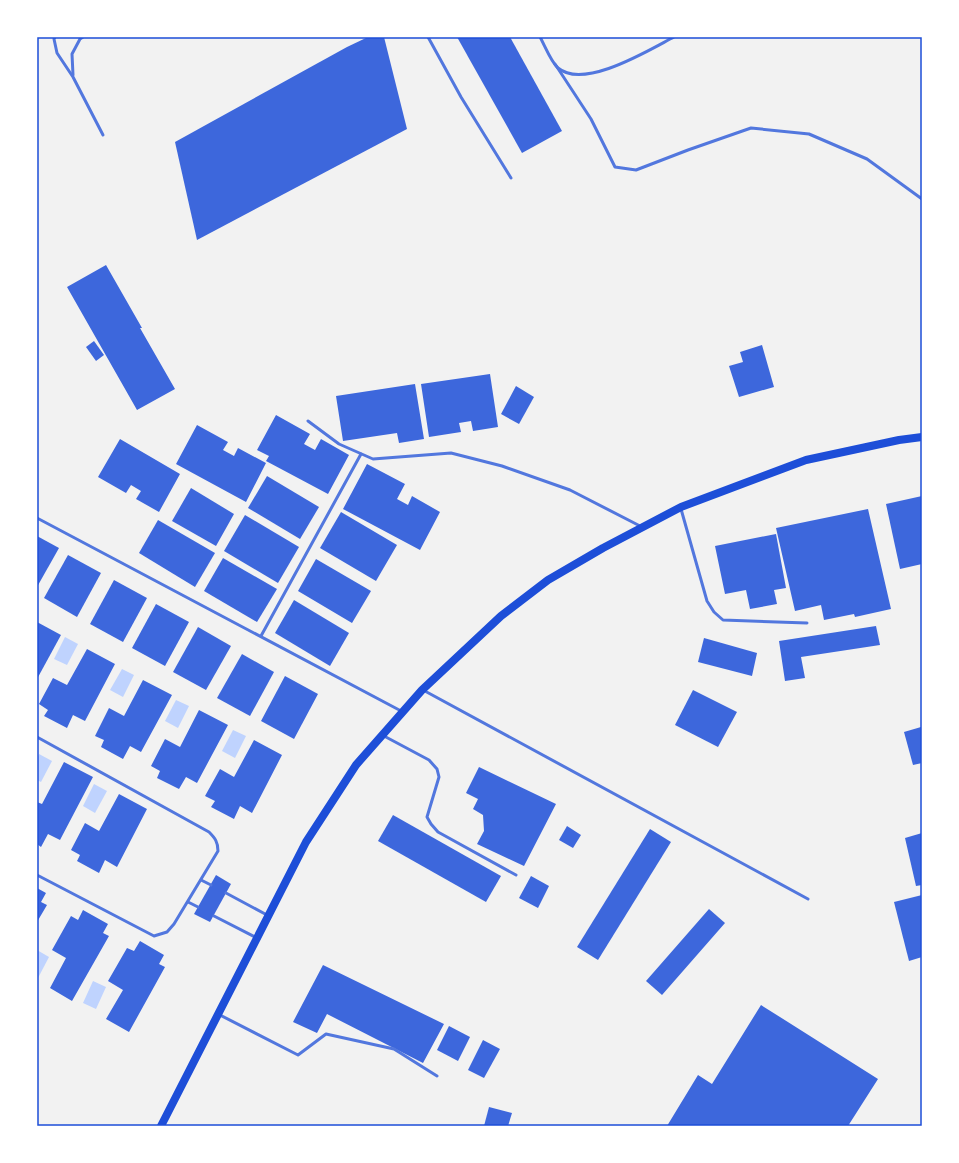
<svg xmlns="http://www.w3.org/2000/svg" width="959" height="1163" font-family="Rubik,sans-serif">
	<rect width="100%" height="100%" fill="#f2f2f2"/>
	<!-- water -->
	<g fill="#bfd3fe">
		<path d="M65 637 78 644 67 665 54 659Z"/>
		<path d="M122 669 134 675 123 697 110 690Z"/>
		<path d="M176 700 189 706 178 728 165 721Z"/>
		<path d="M233 730 246 736 235 758 222 751Z"/>
		<path d="M39 754 52 761 41 782 37 780V759Z"/>
		<path d="M94 784 107 791 95 813 83 806Z"/>
		<path d="M37 950 49 957 38 978H37Z"/>
		<path d="M93 981 106 987 96 1009 83 1003Z"/>
	</g>
	<!-- building -->
	<g fill="#3d67dc">
		<path d="M368 37H384L407 129 197 240 175 142 347 47Z"/>
		<path d="M457 37H510L562 131 522 153Z"/>
		<path d="M106 265 142 328H140L175 389 137 410 67 287Z"/>
		<path d="M94 341 104 355 96 361 86 347Z"/>
		<path d="M762 345 774 387 739 397 729 366 743 362 740 352Z"/>
		<path d="M490 374 498 427 473 431 471 421 459 423 461 432 429 437 421 384Z"/>
		<path d="M415 384 424 439 399 443 397 433 343 441 336 396Z"/>
		<path d="M516 386 534 397 519 424 501 414Z"/>
		<path d="M276 415 310 434 304 444 315 450 321 439 349 455 328 494 266 461 269 456 257 450Z"/>
		<path d="M197 425 228 442 223 450 234 456 238 448 266 463 246 502 176 464Z"/>
		<path d="M120 439 180 474 159 512 136 499 141 491 131 485 126 493 98 477Z"/>
		<path d="M367 464 405 484 397 499 408 505 412 496 440 512 420 550 343 509Z"/>
		<path d="M267 476 319 507 300 539 248 508Z"/>
		<path d="M191 488 234 514 216 546 172 521Z"/>
		<path d="M922 496V564L900 569 886 504Z"/>
		<path d="M868 509 891 609 855 617 854 614 824 620 821 605 795 611 776 528Z"/>
		<path d="M341 512 397 545 376 581 320 548Z"/>
		<path d="M245 515 299 547 278 583 224 551Z"/>
		<path d="M158 520 215 553 195 587 139 553Z"/>
		<path d="M776 534 786 588 774 590 777 604 750 609 746 590 725 594 715 546Z"/>
		<path d="M37 536 59 548 37 587Z"/>
		<path d="M68 555 101 573 77 617 44 598Z"/>
		<path d="M223 558 277 589 257 622 204 591Z"/>
		<path d="M316 559 371 591 352 623 298 591Z"/>
		<path d="M114 580 147 598 123 642 90 624Z"/>
		<path d="M294 600 349 633 330 666 275 633Z"/>
		<path d="M156 604 189 622 165 666 132 648Z"/>
		<path d="M37 622 61 635 37 679Z"/>
		<path d="M876 626 880 645 801 657 805 678 785 681 779 641Z"/>
		<path d="M198 627 231 646 206 690 173 672Z"/>
		<path d="M704 638 757 653 752 676 698 662Z"/>
		<path d="M87 649 115 664 85 721 73 715 67 728 44 716 48 710 39 704 53 678 67 685Z"/>
		<path d="M242 654 274 672 250 716 217 698Z"/>
		<path d="M285 676 318 694 294 739 261 721Z"/>
		<path d="M143 680 172 695 141 752 130 746 123 759 101 747 104 740 95 736 109 708 124 716Z"/>
		<path d="M693 690 737 712 718 747 675 725Z"/>
		<path d="M199 710 228 725 197 783 186 777 179 789 157 778 160 771 151 766 165 739 180 747Z"/>
		<path d="M921 727 922 732V763L913 765 904 732Z"/>
		<path d="M254 740 282 755 252 813 240 806 234 819 211 807 215 801 205 796 220 769 234 777Z"/>
		<path d="M64 762 93 777 60 840 48 834 41 847 37 844V802L42 804Z"/>
		<path d="M479 767 556 804 524 866 477 844 484 831 483 815 473 809 478 799 466 793Z"/>
		<path d="M119 794 147 809 117 867 105 860 99 873 77 861 80 855 71 850 85 823 99 831Z"/>
		<path d="M393 815 501 876 486 902 378 841Z"/>
		<path d="M567 826 581 835 573 848 559 840Z"/>
		<path d="M650 829 671 842 598 960 577 947Z"/>
		<path d="M922 833V885L916 886 905 838Z"/>
		<path d="M216 875 231 884 210 922 194 914Z"/>
		<path d="M531 876 549 886 538 908 519 898Z"/>
		<path d="M37 888 46 893 41 902 47 905 37 922Z"/>
		<path d="M922 895V957L909 961 894 902Z"/>
		<path d="M709 909 725 923 662 995 646 981Z"/>
		<path d="M83 910 108 924 103 933 109 936 72 1001 50 988 66 958 52 950 71 916 78 920Z"/>
		<path d="M140 941 164 955 159 964 165 967 129 1032 106 1019 123 990 108 981 127 948 134 951Z"/>
		<path d="M323 965 444 1024 423 1063 327 1014 317 1033 293 1022Z"/>
		<path d="M761 1005 878 1079 848 1126H667L698 1075 712 1084Z"/>
		<path d="M449 1026 470 1037 458 1061 437 1050Z"/>
		<path d="M483 1040 500 1049 484 1078 468 1070Z"/>
		<path d="M489 1107 512 1113 508 1126H484Z"/>
	</g>
	<g fill="none" stroke-linecap="round" stroke-linejoin="round">
		<!-- service -->
		<g stroke="#5277de" stroke-width="3">
			<path d="M55 37 54 39 57 53 73 77 103 135"/>
			<path d="M428 37 461 97 511 178"/>
			<path d="M540 37C545 46 551 62 558 68 584 90 649 50 674 37"/>
			<path d="M555 64 591 119 615 167 636 170 688 150 751 128 809 134 867 159 922 199"/>
			<path d="M73 75 72 54 80 39 83 37"/>
			<path d="M308 421 339 444 373 459 451 453 502 466 570 490 642 527"/>
			<path d="M681 509 707 601 714 612 723 620 807 623"/>
			<path d="M37 518 403 712"/>
			<path d="M261 636 361 454"/>
			<path d="M423 690 808 899"/>
			<path d="M384 736 429 760 437 769 439 777 427 817 431 824 438 832 516 875"/>
			<path d="M37 737 209 832C215 838 218 842 218 851L174 924 167 932 154 936 37 875"/>
			<path d="M201 880 211 885"/>
			<path d="M226 893 267 915"/>
			<path d="M188 902 198 907"/>
			<path d="M214 916 257 938"/>
			<path d="M218 1014 298 1055 326 1034 394 1049 437 1076"/>
		</g>
		<!-- secondary -->
		<path stroke="#1d4ed8" stroke-width="8" d="M161 1126 306 842 356 765 422 690 501 616 548 580 603 548 681 507 806 460 899 440 922 437"/>
	</g>
	<!-- border -->
	<rect width="959" height="1163" fill="none" stroke="#ffffff" stroke-width="76"/>
	<rect x="38" y="38" width="883" height="1087" fill="none" stroke="#1d4ed8" stroke-width="1.5"/>
</svg>
